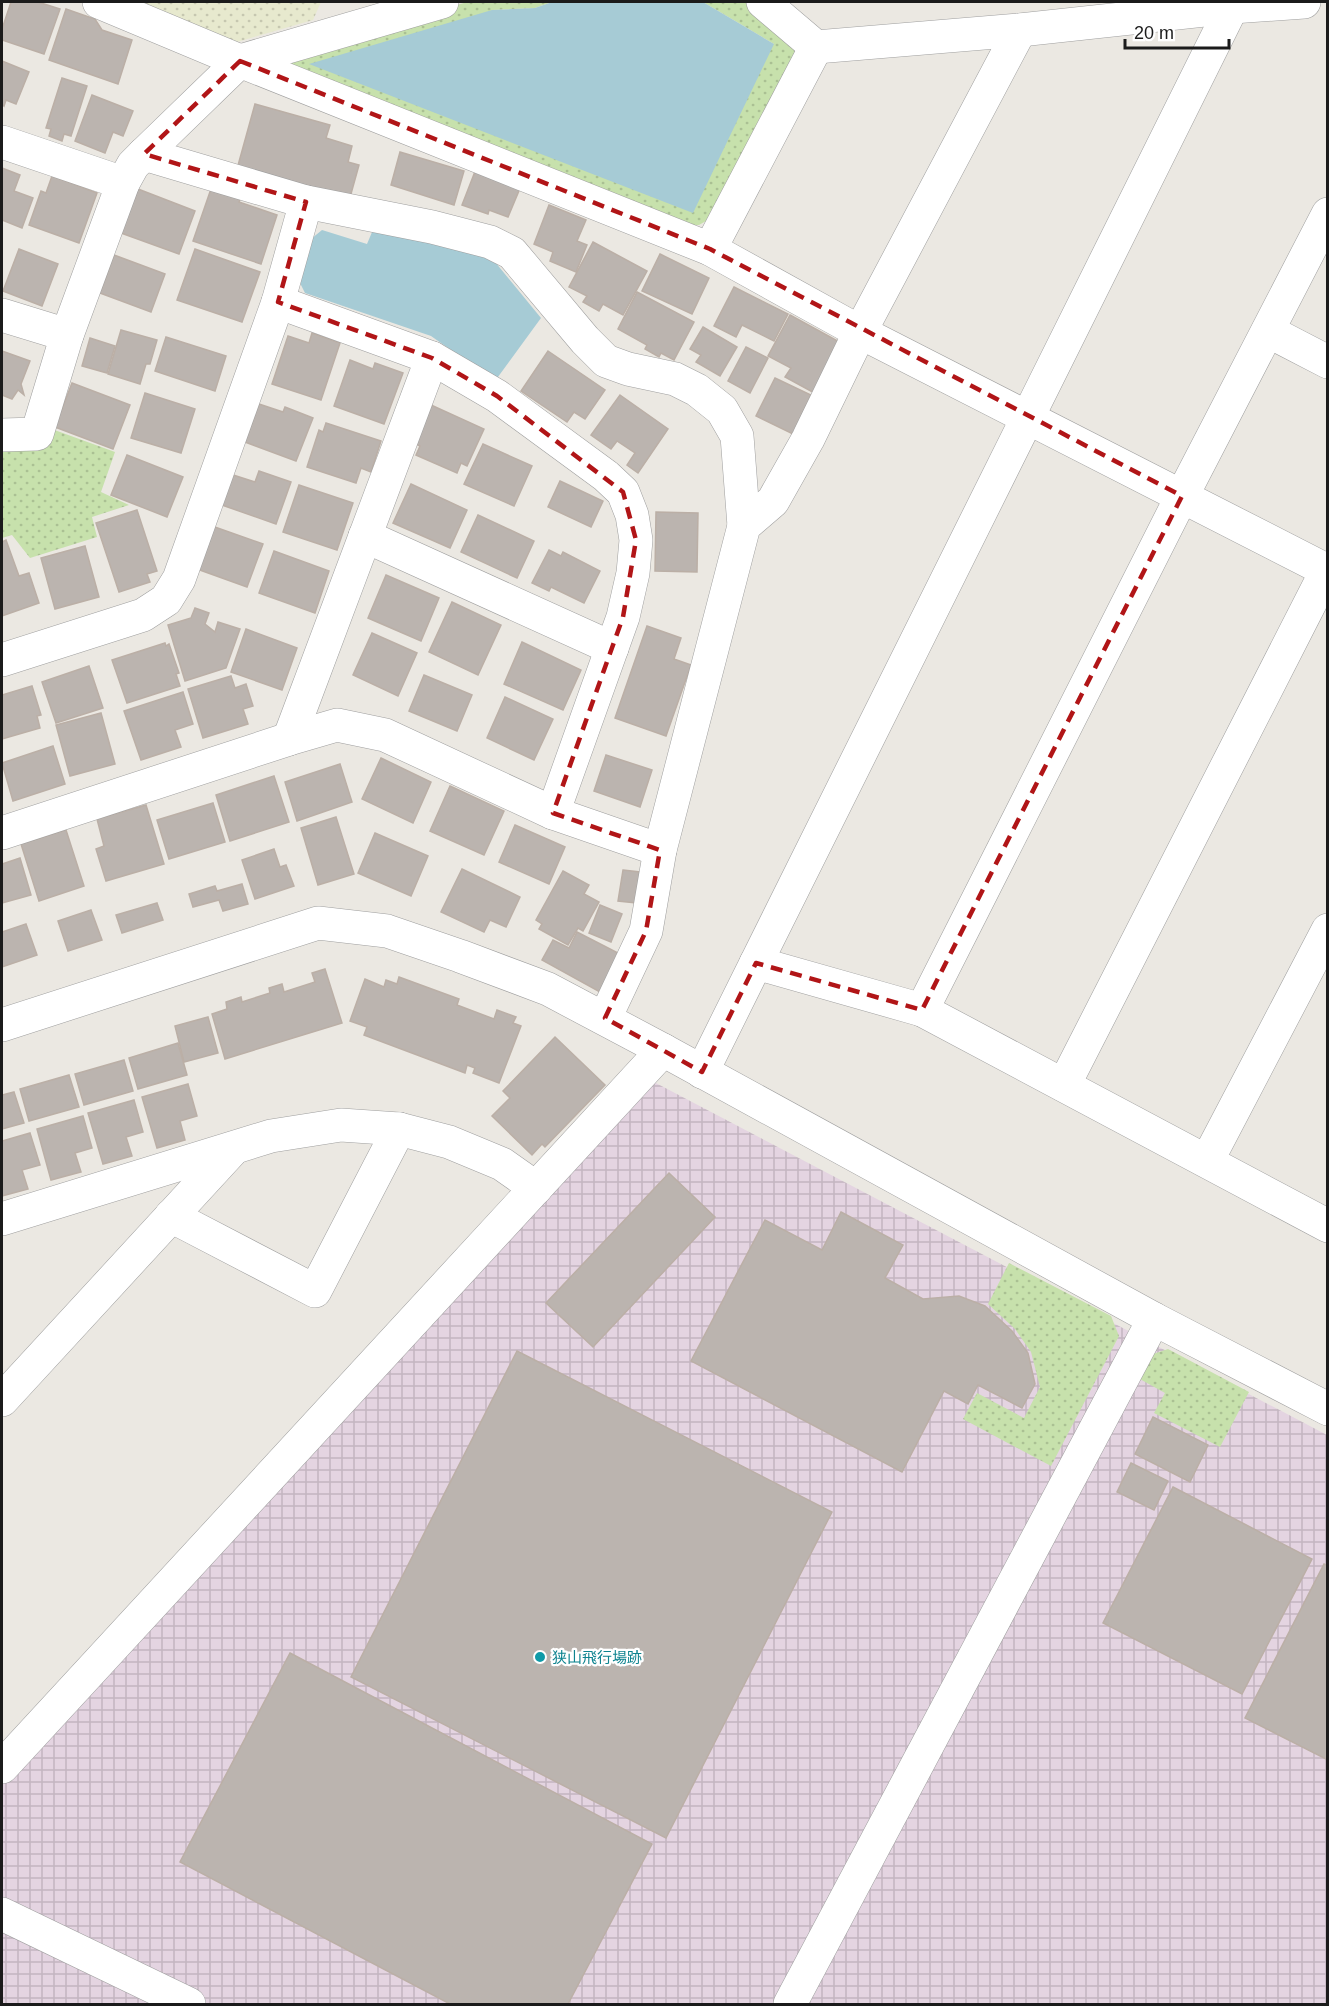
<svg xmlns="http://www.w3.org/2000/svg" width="1329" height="2006" font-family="Helvetica,'Noto Sans JP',sans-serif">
	<defs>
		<pattern id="industrial-grid" width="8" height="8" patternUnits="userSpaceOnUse" patternTransform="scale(1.5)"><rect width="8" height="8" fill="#e4d4e1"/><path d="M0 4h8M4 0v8" fill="none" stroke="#c3b5c0"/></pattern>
		<pattern id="farmland-dots" width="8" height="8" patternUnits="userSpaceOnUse" patternTransform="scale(1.5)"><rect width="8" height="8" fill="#e7e9ce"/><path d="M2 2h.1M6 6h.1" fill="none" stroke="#c6c7b0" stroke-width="1.8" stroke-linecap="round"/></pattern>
		<pattern id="grass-dots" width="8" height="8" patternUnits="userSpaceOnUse" patternTransform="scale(1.5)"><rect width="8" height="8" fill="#c7e1ac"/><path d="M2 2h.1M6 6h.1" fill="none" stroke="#aac093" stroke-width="1.8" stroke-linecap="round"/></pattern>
	</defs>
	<rect width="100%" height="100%" fill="#ebe8e2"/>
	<!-- industrial -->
	<path fill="url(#industrial-grid)" d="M652 1081 1327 1435V2004H2V1785Z"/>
	<!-- farmland -->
	<path fill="url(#farmland-dots)" d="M138 2H321L313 20 237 42Z"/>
	<!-- grass -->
	<g fill="url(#grass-dots)">
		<path d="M467 2H552L535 8 492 10 774 44 703 2H750L793 39 795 53 706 221 699 225H691L298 72 291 63 293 55Z"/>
		<path d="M49 428 115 452 101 492 129 505 92 517 97 537 30 558 12 535 2 538V450Z"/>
		<path d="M1009 1263 1111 1316 1119 1336 1051 1466 963 1419 977 1393 1024 1418 1040 1387 1031 1352 1015 1329 988 1304Z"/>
		<path d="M1168 1349 1249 1392 1220 1447 1154 1413 1165 1393 1138 1378 1150 1355Z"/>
	</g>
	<!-- water -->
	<g fill="#a6cbd5">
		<path d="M552 2H703L774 44 693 213 309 64 492 10 535 8Z"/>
		<path d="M375 225 491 257 541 318 495 381 431 336 305 293 296 275 311 239 322 230 367 244Z"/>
	</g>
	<!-- building -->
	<g fill="#bbb4af" stroke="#bbafa6" stroke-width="1.5">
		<path d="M11 2H38L60 9 44 54 2 40V29Z"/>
		<path d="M66 9 95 19 102 30 132 40 118 84 49 60Z"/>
		<path d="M2 61 29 72 16 104 6 100 4 106 2 104Z"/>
		<path d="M62 78 87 86 71 136 64 134 62 141 49 136 51 129 46 128Z"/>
		<path d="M92 95 133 111 123 136 113 132 105 153 75 141Z"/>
		<path d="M255 104 330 125 326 138 352 146 348 162 359 165 349 201 237 169Z"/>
		<path d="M400 152 464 171 454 205 391 185Z"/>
		<path d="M2 168 20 175 14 191 33 198 22 228 2 220Z"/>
		<path d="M476 169 521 186 508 217 489 210 488 214 462 205Z"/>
		<path d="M52 176 97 193 79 243 29 225 41 191 46 193Z"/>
		<path d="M212 186 241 196 239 202 277 215 261 264 193 241Z"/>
		<path d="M138 189 195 211 179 254 121 233Z"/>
		<path d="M549 205 586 220 577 241 587 245 576 272 550 261 553 252 534 244Z"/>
		<path d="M593 242 647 271 623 315 603 304 599 311 583 302 587 296 569 287Z"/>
		<path d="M19 249 58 264 42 306 3 291Z"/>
		<path d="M195 249 260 272 242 322 177 300Z"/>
		<path d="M660 254 709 278 692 314 642 291Z"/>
		<path d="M114 255 165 274 151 312 100 293Z"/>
		<path d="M734 287 788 314 774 341 742 325 736 337 714 326Z"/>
		<path d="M637 292 694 322 674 360 661 353 659 357 645 349 647 345 618 329Z"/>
		<path d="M790 315 845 345 818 395 785 377 791 368 768 356Z"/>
		<path d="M703 327 737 347 720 376 696 362 701 355 690 349Z"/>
		<path d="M121 330 157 340 150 364H146L140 384 108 374Z"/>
		<path d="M312 333 340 343 321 400 272 384 288 336 309 343Z"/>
		<path d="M166 337 226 356 215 391 155 371Z"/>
		<path d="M90 338 115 346 107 373 82 366Z"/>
		<path d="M746 347 768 358 750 393 728 381Z"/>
		<path d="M2 351 30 361 21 384 24 395 18 390 12 399 2 395Z"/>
		<path d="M548 351 605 390 585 419 574 412 567 422 521 391Z"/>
		<path d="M350 360 373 369 375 363 403 373 384 424 334 406Z"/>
		<path d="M775 378 811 395 793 434 756 416Z"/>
		<path d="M72 383 130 405 113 449 55 427Z"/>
		<path d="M145 393 195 409 181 453 131 438Z"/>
		<path d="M620 395 668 429 638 473 627 465 635 453 617 441 611 449 591 435Z"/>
		<path d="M259 404 283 412 285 407 313 418 296 461 245 442Z"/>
		<path d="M431 405 484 429 467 466 461 463 457 473 416 455 420 446 414 443Z"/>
		<path d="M326 423 381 441 371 472 361 468 356 483 307 467 319 430 323 432Z"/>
		<path d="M483 444 532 466 514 506 464 484Z"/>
		<path d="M127 455 183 477 167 517 111 495Z"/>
		<path d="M259 471 291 482 276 524 219 504 230 474 255 482Z"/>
		<path d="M560 481 603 501 591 527 548 507Z"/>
		<path d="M411 484 467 510 450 548 393 523Z"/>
		<path d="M299 485 353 503 337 550 283 532Z"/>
		<path d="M137 510 157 571 147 574 150 582 119 592 96 523Z"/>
		<path d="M656 512 698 513 697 572 655 571Z"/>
		<path d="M478 515 534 541 517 578 461 552Z"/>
		<path d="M212 526 263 544 247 587 197 569Z"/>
		<path d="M6 540 19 576 29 573 39 603 2 616V542Z"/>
		<path d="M85 546 99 597 55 609 41 558Z"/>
		<path d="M549 550 561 556 563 552 600 571 584 603 551 587 549 591 532 583Z"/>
		<path d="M274 551 329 571 315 613 259 593Z"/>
		<path d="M386 575 439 598 421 641 368 618Z"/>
		<path d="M452 602 501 625 478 675 429 652Z"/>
		<path d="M195 608 209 613 205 624 215 632 218 622 240 629 226 668 185 681 168 625 191 618Z"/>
		<path d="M647 626 681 638 674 659 691 665 666 736 615 718Z"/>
		<path d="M246 629 297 648 282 690 231 672Z"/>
		<path d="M372 633 417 653 398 696 353 675Z"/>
		<path d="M522 642 581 670 563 710 504 684Z"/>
		<path d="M165 643 166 646 169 644 179 673 176 674 180 686 127 703 112 660Z"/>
		<path d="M89 666 103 708 56 723 42 682Z"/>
		<path d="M424 675 472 695 457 731 409 711Z"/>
		<path d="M231 676 235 688 246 684 253 706 243 709 248 724 203 738 188 689Z"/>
		<path d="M32 686 41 715 37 716 40 728 2 739V695Z"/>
		<path d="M183 692 193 724 175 730 181 747 141 760 124 711Z"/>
		<path d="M505 697 553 719 534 760 487 738Z"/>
		<path d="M101 713 115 764 70 776 56 725Z"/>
		<path d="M53 746 65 784 13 801 2 763Z"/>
		<path d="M606 755 652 770 640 807 594 791Z"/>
		<path d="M381 758 431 782 413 823 362 799Z"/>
		<path d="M340 764 352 802 297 821 285 782Z"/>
		<path d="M274 776 289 822 230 841 216 795Z"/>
		<path d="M450 786 504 811 484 855 430 831Z"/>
		<path d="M213 803 225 842 169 859 157 820Z"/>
		<path d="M146 805 164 864 106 881 96 849 104 846 97 819Z"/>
		<path d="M336 817 354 874 318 885 301 828Z"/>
		<path d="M515 825 565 847 549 884 499 862Z"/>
		<path d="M66 830 84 886 39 901 21 844Z"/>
		<path d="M375 833 428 856 411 896 358 873Z"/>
		<path d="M274 849 280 867 286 865 294 886 255 899 242 860Z"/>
		<path d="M20 858 31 895 2 903V864Z"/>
		<path d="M462 869 520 897 506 927 490 920 484 932 441 912Z"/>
		<path d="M623 870 640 872 636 903 618 901Z"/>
		<path d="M563 871 589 885 584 894 599 902 583 931 578 928 568 945 539 929 542 924 536 920Z"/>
		<path d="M242 884 248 904 223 911 219 900 193 907 189 894 215 886 217 891Z"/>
		<path d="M157 903 163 920 122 933 116 915Z"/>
		<path d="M600 905 622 914 611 942 589 933Z"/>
		<path d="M91 910 102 940 68 951 58 921Z"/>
		<path d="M26 924 37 955 2 967V932Z"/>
		<path d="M577 932 620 954 600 992 542 960 553 940 569 948Z"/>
		<path d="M325 969 342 1023 225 1059 212 1014 227 1009 226 1002 241 997 242 1002 270 993 269 988 282 984 284 992 315 982 312 973Z"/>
		<path d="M399 977 459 999 457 1005 494 1019 497 1010 516 1017 513 1023 521 1026 499 1083 473 1073 475 1068 467 1065 465 1073 364 1035 367 1027 350 1021 365 979 384 987 386 980 397 984Z"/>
		<path d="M208 1017 218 1053 184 1062 175 1026Z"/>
		<path d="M555 1037 605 1085 545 1147 542 1144 532 1155 492 1116 510 1098 503 1091Z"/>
		<path d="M178 1043 187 1075 138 1089 129 1058Z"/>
		<path d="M124 1060 133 1091 84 1105 75 1074Z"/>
		<path d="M69 1075 79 1107 29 1121 20 1089Z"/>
		<path d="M188 1084 197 1116 180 1121 185 1140 157 1148 142 1097Z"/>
		<path d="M14 1092 24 1123 2 1129V1095Z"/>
		<path d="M134 1100 143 1132 126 1137 132 1156 103 1164 88 1113Z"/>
		<path d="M83 1116 92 1148 75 1153 81 1172 51 1180 37 1129Z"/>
		<path d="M30 1133 40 1165 22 1170 28 1189 2 1196V1141Z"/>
		<path d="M669 1173 715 1217 593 1347 546 1303Z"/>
		<path d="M841 1212 903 1245 885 1278 923 1299 959 1296 985 1306 1012 1331 1028 1353 1035 1384 1022 1408 978 1385 968 1404 944 1391 902 1472 691 1361 765 1220 822 1250Z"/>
		<path d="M517 1351 832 1512 666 1838 351 1677Z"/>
		<path d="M1153 1417 1208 1445 1190 1482 1135 1454Z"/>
		<path d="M1131 1463 1168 1481 1154 1510 1117 1492Z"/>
		<path d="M1173 1487 1312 1559 1242 1694 1103 1623Z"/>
		<path d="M1324 1564 1328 1566V1760L1245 1718Z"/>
		<path d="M290 1653 652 1844 568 2004H450L180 1862Z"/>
	</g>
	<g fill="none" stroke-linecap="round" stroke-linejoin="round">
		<defs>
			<g id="minor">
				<path d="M99 2 240 61 710 249 860 332 1328 571"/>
				<path d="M763 2 816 47 1020 30 1232 7 1304 2"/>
				<path d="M2 142 123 183"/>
				<path d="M306 202 432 227 490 242 512 253 585 340 606 361 628 369 675 379 697 390 722 410 737 436 744 526"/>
				<path d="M710 249 816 47"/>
				<path d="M278 302 432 358 497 396 606 476 623 492 632 515 636 540 633 573 623 617 553 813"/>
				<path d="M2 315 67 335"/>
				<path d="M1268 331 1328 362"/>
				<path d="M2 435 37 434 67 335 123 183 133 165 144 154 240 61 442 2"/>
				<path d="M365 536 612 648"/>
				<path d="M2 660 143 615 166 600 179 579 278 302 306 202 144 154"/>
				<path d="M289 739 432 358"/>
				<path d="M2 833 289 739 337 725 385 735 553 813 660 850"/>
				<path d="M756 963 1232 7"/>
				<path d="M922 1010 1182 496 1328 214"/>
				<path d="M605 1018 646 931 660 850 744 526 773 501 808 439 860 332 1020 30"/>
				<path d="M2 1025 318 923 387 931 460 956 548 989 663 1050 1154 1319 1328 1409"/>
				<path d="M702 1072 756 963 922 1010 1328 1226"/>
				<path d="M1064 1085 1327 570"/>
				<path d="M1207 1161 1328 930"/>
				<path d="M171 1216 315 1291 399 1129"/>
				<path d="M2 1219 271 1136 341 1125 399 1129 449 1142 502 1164 536 1188"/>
				<path d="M2 1400 234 1148"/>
				<path d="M2 1767 663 1050"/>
				<path d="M2 1914 189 2004"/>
				<path d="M790 2004 1154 1319"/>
			</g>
		</defs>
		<!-- minor casing -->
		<use href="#minor" stroke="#9f9f9f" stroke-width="34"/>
		<!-- minor -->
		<use href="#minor" stroke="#fff" stroke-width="33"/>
	</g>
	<!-- marked area -->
	<path fill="none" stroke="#b11517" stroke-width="4.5" stroke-dasharray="12 8" stroke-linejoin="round" d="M240 61 710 249 1182 496 922 1010 756 963 702 1072 605 1018 646 931 660 850 553 813 623 617 636 540 623 492 497 396 432 358 278 302 306 202 144 154Z"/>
	<!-- markers -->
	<circle fill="#0f9aa8" stroke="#fff" stroke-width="2" cx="540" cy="1657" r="6"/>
	<g text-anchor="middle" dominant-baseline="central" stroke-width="4.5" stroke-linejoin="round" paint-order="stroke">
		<!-- culture labels -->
		<g font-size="15" fill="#0d838f" stroke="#fff" text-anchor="start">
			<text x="552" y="1657">狭山飛行場跡</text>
		</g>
	</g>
	<!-- border -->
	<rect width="1329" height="2006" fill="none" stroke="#1b1b1b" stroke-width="6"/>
	<!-- scale -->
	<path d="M1125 39v9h104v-9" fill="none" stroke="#1b1b1b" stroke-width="3"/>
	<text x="1134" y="39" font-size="18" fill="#1b1b1b" stroke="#ffffff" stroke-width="4.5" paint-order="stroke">20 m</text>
</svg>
